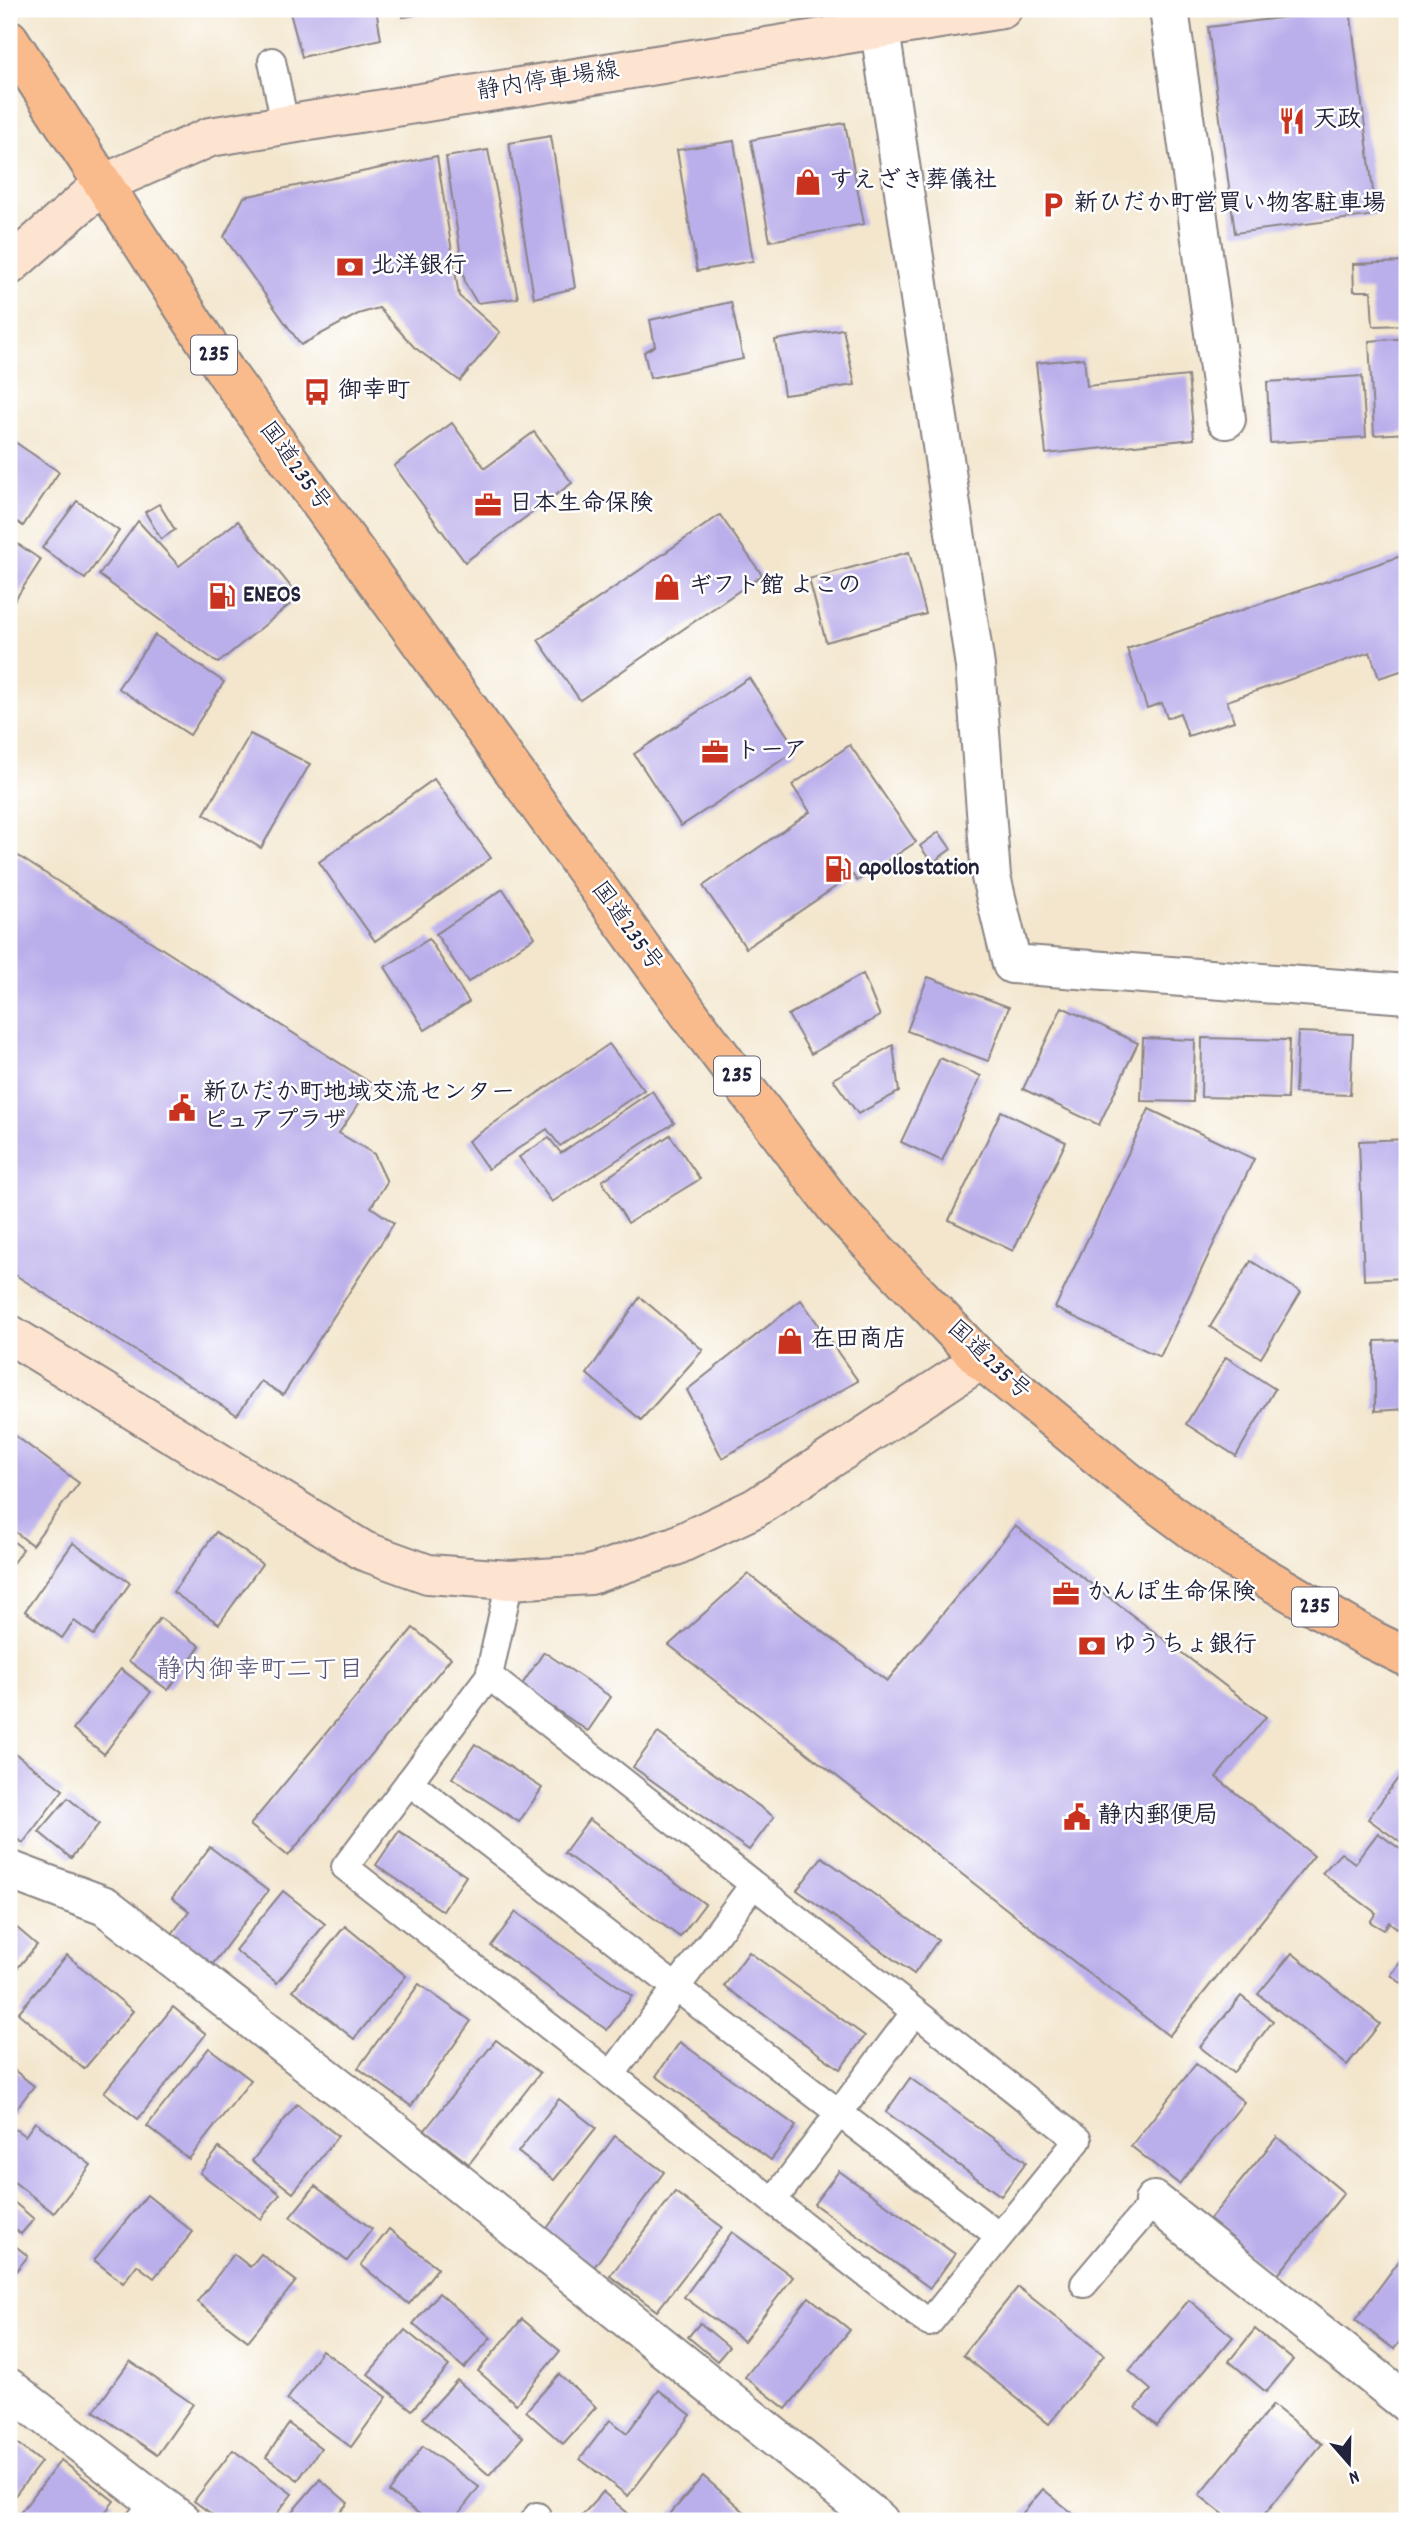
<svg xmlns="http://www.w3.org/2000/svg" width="1416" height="2530" font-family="Dekko,'Klee One',sans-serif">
	<rect width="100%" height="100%" fill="#fff"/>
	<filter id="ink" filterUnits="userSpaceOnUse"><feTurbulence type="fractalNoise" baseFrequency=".0143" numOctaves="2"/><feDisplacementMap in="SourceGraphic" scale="14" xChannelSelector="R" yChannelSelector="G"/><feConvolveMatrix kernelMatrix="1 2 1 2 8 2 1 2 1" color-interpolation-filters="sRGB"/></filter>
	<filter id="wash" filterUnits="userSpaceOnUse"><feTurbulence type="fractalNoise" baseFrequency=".00686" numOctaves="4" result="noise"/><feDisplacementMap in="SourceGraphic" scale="28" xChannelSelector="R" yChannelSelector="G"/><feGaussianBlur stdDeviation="1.57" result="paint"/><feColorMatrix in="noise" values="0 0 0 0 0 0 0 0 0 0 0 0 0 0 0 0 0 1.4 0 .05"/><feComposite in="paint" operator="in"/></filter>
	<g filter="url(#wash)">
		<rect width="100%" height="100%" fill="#f3e6cd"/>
		<g id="blocks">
			<!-- building -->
			<g fill="#bbafeb">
				<path d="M289 9H376L381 39 302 57Z"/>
				<path d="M402 9H446V10L403 17Z"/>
				<path d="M540 9H588V10L542 19Z"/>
				<path d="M1350 9 1376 215 1235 233 1208 27Z"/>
				<path d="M845 123 864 224 770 241 751 140Z"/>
				<path d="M551 136 575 288 534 298 509 143Z"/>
				<path d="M734 141 753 261 697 271 677 150Z"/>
				<path d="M488 150 518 298 477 303 465 283 446 157Z"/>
				<path d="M437 156 459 296 500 332 460 381 414 347 379 308 358 314 301 345 224 237 244 197Z"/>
				<path d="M1407 262V325L1373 326 1371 291H1354L1353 264Z"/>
				<path d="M731 302 743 359 650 378 644 352 655 346 650 320Z"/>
				<path d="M843 329 855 385 784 395 775 340Z"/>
				<path d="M1407 338V433L1374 435 1369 341Z"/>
				<path d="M1084 358 1087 386 1188 376 1194 439 1046 454 1036 363Z"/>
				<path d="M1362 376 1366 437 1270 443 1267 382Z"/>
				<path d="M452 423 485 468 534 432 572 483 465 562 394 466Z"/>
				<path d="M9 438 59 472 23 526 9 516Z"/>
				<path d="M77 501 119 531 85 579 42 548Z"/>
				<path d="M159 504 175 530 161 539 145 512Z"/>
				<path d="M720 515 762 575 580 700 538 640Z"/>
				<path d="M138 521 179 566 238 521 299 597 218 663 99 575Z"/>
				<path d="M9 538 41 560 9 609Z"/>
				<path d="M909 552 926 614 826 642 809 579Z"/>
				<path d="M1407 554V669L1379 678 1370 652 1227 701 1234 721 1188 736 1180 713 1167 718 1162 703 1147 708 1127 649Z"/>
				<path d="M155 635 224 682 190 735 118 688Z"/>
				<path d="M749 678 797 750 681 826 634 754Z"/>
				<path d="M250 734 310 764 261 848 204 814Z"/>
				<path d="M850 745 916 842 857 881 853 875 746 948 703 886 810 812 792 785Z"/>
				<path d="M434 779 491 858 375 941 319 862Z"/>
				<path d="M939 832 951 849 932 863 920 846Z"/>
				<path d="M9 850 372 1084 339 1133 374 1154 387 1182 371 1207 394 1223 283 1395 261 1381 237 1415 9 1271Z"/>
				<path d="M503 889 535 937 468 982 436 934Z"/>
				<path d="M429 939 469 1002 425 1030 385 967Z"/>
				<path d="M863 974 880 1016 811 1054 788 1015Z"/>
				<path d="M928 977 1009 1007 988 1061 907 1031Z"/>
				<path d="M1062 1007 1138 1043 1099 1125 1023 1089Z"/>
				<path d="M1298 1032 1353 1034 1350 1095 1295 1093Z"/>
				<path d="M1143 1038 1195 1040 1193 1102 1141 1101Z"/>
				<path d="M1202 1038 1289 1040 1287 1099 1201 1097Z"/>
				<path d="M609 1044 644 1090 560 1146 547 1129 488 1169 468 1141Z"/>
				<path d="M893 1045 899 1092 858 1114 833 1079Z"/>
				<path d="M940 1058 981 1076 942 1161 901 1142Z"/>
				<path d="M652 1091 674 1123 552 1202 519 1157 549 1138 561 1153Z"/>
				<path d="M1149 1109 1254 1159 1160 1357 1055 1308Z"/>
				<path d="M1001 1111 1066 1142 1013 1251 949 1220Z"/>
				<path d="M670 1135 700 1179 628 1223 602 1181Z"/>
				<path d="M1407 1139V1278L1364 1280 1359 1141Z"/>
				<path d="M1251 1261 1301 1292 1261 1358 1210 1327Z"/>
				<path d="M640 1297 703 1350 641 1420 587 1374Z"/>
				<path d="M801 1300 858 1381 722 1458 687 1390Z"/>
				<path d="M1407 1340V1409L1375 1411V1341Z"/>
				<path d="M1226 1357 1275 1389 1236 1456 1186 1424Z"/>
				<path d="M9 1431 79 1483 32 1545 9 1527Z"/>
				<path d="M1015 1526 1266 1717 1216 1777 1314 1856 1169 2036 669 1645 748 1574 887 1681Z"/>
				<path d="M216 1532 262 1564 219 1624 173 1592Z"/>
				<path d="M9 1538 23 1549 9 1568Z"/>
				<path d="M73 1543 130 1583 94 1635 74 1621 62 1638 25 1611Z"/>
				<path d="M160 1618 200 1646 168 1690 129 1661Z"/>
				<path d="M413 1628 451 1658 288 1856 250 1825Z"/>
				<path d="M544 1652 611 1697 588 1731 521 1686Z"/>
				<path d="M121 1669 151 1692 104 1754 73 1729Z"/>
				<path d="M658 1733 774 1817 749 1850 633 1767Z"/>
				<path d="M475 1744 542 1788 519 1822 452 1778Z"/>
				<path d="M9 1749 63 1790 23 1843 9 1832Z"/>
				<path d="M1407 1766V1847L1368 1819Z"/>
				<path d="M68 1798 99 1824 71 1858 39 1832Z"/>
				<path d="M589 1819 705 1904 680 1937 564 1853Z"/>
				<path d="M399 1831 466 1876 443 1911 376 1865Z"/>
				<path d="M1378 1833 1407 1854V1914L1397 1928 1389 1922 1384 1930 1370 1922 1376 1913 1322 1873 1341 1853 1355 1863Z"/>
				<path d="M210 1847 268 1891 212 1965 172 1934 189 1911 172 1898Z"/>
				<path d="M822 1857 938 1940 914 1974 797 1890Z"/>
				<path d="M283 1891 325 1924 277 1983 235 1950Z"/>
				<path d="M516 1912 632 1996 607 2030 491 1946Z"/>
				<path d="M9 1921 37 1945 9 1978Z"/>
				<path d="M345 1926 406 1976 354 2039 293 1990Z"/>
				<path d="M749 1952 865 2036 840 2069 724 1986Z"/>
				<path d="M1292 1953 1380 2024 1347 2065 1258 1994Z"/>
				<path d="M1407 1953V1988L1391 1975Z"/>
				<path d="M67 1955 133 2011 84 2069 18 2013Z"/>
				<path d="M419 1984 471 2021 411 2106 358 2068Z"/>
				<path d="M1241 1996 1273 2021 1233 2073 1200 2047Z"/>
				<path d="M173 2007 206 2034 138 2119 104 2092Z"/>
				<path d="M496 2040 540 2073 469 2164 425 2130Z"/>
				<path d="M680 2042 796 2126 771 2160 656 2076Z"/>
				<path d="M209 2048 251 2080 189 2159 147 2126Z"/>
				<path d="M1196 2064 1244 2102 1179 2184 1131 2146Z"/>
				<path d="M9 2066 34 2086 9 2118Z"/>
				<path d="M910 2078 1026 2162 1001 2196 886 2112Z"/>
				<path d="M559 2099 596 2128 554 2180 518 2152Z"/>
				<path d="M297 2104 338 2136 293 2193 252 2161Z"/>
				<path d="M35 2122 91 2165 54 2213 9 2178V2137L15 2129 25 2136Z"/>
				<path d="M615 2136 664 2172 594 2267 545 2231Z"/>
				<path d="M1277 2137 1344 2193 1277 2276 1209 2220Z"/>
				<path d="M219 2148 280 2194 261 2219 200 2173Z"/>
				<path d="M839 2171 955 2254 930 2288 814 2204Z"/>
				<path d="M315 2186 372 2229 347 2261 290 2217Z"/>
				<path d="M675 2192 722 2227 657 2311 610 2276Z"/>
				<path d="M147 2195 193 2232 154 2278 137 2265 123 2283 94 2260Z"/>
				<path d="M9 2198 34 2219 21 2234 9 2224Z"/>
				<path d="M389 2229 438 2268 409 2304 361 2265Z"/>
				<path d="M732 2232 793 2277 744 2341 684 2297Z"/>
				<path d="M9 2241 28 2256 9 2280Z"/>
				<path d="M1405 2253 1407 2332 1394 2349 1355 2320Z"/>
				<path d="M234 2254 250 2267 261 2254 296 2281 248 2341 197 2302Z"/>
				<path d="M1018 2287 1104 2355 1049 2424 963 2355Z"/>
				<path d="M439 2293 491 2338 464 2368 413 2324Z"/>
				<path d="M809 2297 850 2330 786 2409 745 2377Z"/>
				<path d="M1189 2300 1233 2337 1157 2426 1136 2408 1151 2390 1129 2371Z"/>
				<path d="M522 2319 560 2351 516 2404 478 2371Z"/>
				<path d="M700 2323 729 2347 717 2361 688 2337Z"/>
				<path d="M1255 2329 1293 2360 1266 2392 1229 2361Z"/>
				<path d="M405 2330 449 2366 412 2410 368 2374Z"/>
				<path d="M322 2350 387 2397 351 2447 287 2400Z"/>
				<path d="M130 2361 193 2404 157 2455 94 2411Z"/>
				<path d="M559 2374 596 2407 563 2444 526 2411Z"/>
				<path d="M457 2380 523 2437 489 2475 423 2418Z"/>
				<path d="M659 2390 691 2415 628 2496 580 2459 610 2420 627 2433Z"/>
				<path d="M1273 2405 1322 2444 1259 2521H1232L1199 2495Z"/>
				<path d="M289 2424 321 2448 298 2480 266 2457Z"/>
				<path d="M9 2437 41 2462 9 2503Z"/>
				<path d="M423 2446 479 2487 453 2521H429L389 2492Z"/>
				<path d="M233 2450 292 2494 271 2521H221L194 2501Z"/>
				<path d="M61 2460 114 2501 98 2521H22L17 2517Z"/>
				<path d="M703 2476 755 2521H664Z"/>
				<path d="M320 2479 348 2503 332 2521H284Z"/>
				<path d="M1043 2489 1082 2521H1016Z"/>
				<path d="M603 2492 637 2521H577Z"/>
			</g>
		</g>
	</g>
	<g filter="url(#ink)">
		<use href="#blocks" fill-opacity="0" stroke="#8a8484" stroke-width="2"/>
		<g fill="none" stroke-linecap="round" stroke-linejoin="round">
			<defs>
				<g id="lane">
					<path d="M272 61 285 124"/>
					<path d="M489 1676 1078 2140 929 2323 345 1867 489 1676 510 1580"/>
					<path d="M409 1782 999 2236"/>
					<path d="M611 2075 753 1885"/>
					<path d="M773 2201 915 2012"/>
					<path d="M1084 2284 1154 2201"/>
					<path d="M139 2521 155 2501"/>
					<path d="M533 2521 537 2516"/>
				</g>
				<g id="street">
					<path d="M1169 9 1226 419"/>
					<path d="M880 30 975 666 991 877 1012 964 1407 994"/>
					<path d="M9 1870 105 1906 349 2095 879 2521"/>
					<path d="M1154 2201 1407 2403"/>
					<path d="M9 2388 181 2521"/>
				</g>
				<g id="secondary">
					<path d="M9 266 103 184 210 137 1002 9"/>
					<path d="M9 1334 364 1551 428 1574 510 1580 590 1575 675 1546 755 1508 981 1360"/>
				</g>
				<path id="highway" d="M9 39 227 374 690 1015 837 1209 981 1360 1140 1491 1225 1554 1372 1640 1407 1657"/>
			</defs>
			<!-- lane casing -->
			<use href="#lane" stroke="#8a8484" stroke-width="30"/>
			<!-- street casing -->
			<use href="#street" stroke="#8a8484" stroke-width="42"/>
			<!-- secondary casing -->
			<use href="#secondary" stroke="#8a8484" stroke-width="42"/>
			<!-- highway casing -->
			<use href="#highway" stroke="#8a8484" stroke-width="42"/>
			<!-- lane -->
			<use href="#lane" stroke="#fff" stroke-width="26"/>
			<!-- street -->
			<use href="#street" stroke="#fff" stroke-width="38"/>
			<!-- secondary -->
			<use href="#secondary" stroke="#fde4d1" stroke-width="38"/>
			<!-- highway -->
			<use href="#highway" stroke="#fabb8c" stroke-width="38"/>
		</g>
	</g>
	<!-- icons -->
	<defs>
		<symbol id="restaurant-bare" viewBox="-9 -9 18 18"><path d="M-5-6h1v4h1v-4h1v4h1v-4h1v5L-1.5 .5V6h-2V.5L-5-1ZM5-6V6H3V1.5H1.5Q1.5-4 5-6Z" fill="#c8321e" stroke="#fff" stroke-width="2.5" paint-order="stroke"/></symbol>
		<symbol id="shop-bare" viewBox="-9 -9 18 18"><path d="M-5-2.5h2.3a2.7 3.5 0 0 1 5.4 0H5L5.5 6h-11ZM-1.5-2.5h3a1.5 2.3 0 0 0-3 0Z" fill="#c8321e" stroke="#fff" stroke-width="2.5" paint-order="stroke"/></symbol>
		<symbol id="parking-bare" viewBox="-9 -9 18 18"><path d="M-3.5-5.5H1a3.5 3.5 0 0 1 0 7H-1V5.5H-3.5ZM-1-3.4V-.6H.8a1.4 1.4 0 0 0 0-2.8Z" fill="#c8321e" stroke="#fff" stroke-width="2.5" paint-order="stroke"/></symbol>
		<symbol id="bank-bare" viewBox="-9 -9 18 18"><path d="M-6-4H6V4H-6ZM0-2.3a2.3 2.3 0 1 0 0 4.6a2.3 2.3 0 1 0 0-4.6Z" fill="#c8321e" stroke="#fff" stroke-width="2.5" paint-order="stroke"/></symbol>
		<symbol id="bus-bare" viewBox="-9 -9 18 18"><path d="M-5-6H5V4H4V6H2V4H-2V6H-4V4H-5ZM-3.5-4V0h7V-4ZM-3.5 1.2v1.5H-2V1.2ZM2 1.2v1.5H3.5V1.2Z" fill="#c8321e" stroke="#fff" stroke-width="2.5" paint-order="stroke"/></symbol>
		<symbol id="office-bare" viewBox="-9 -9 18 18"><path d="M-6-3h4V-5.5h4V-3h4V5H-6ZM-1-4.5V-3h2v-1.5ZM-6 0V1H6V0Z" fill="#c8321e" stroke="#fff" stroke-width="2.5" paint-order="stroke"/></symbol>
		<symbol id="fuel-bare" viewBox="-9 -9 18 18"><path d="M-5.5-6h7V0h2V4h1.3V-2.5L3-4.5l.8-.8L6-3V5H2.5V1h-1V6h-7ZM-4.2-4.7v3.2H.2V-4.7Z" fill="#c8321e" stroke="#fff" stroke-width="2.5" paint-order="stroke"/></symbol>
		<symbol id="civic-bare" viewBox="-9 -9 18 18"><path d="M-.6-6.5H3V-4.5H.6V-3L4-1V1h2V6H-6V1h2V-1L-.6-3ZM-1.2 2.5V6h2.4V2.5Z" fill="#c8321e" stroke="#fff" stroke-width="2.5" paint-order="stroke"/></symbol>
	</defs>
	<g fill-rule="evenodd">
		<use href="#restaurant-bare" x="1273" y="102" width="38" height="38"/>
		<use href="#shop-bare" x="789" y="163" width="38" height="38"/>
		<use href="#parking-bare" x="1034" y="186" width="38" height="38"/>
		<use href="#bank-bare" x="331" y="248" width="38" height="38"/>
		<use href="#bus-bare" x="298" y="373" width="38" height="38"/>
		<use href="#office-bare" x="469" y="486" width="38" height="38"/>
		<use href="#shop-bare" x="648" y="568" width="38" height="38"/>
		<use href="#fuel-bare" x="203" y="577" width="38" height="38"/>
		<use href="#office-bare" x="696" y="733" width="38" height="38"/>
		<use href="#fuel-bare" x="819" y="850" width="38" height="38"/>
		<use href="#civic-bare" x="163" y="1089" width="38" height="38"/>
		<use href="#shop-bare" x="771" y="1322" width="38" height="38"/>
		<use href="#office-bare" x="1047" y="1575" width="38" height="38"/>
		<use href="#bank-bare" x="1073" y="1627" width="38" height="38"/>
		<use href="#civic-bare" x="1058" y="1798" width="38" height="38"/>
	</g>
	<g text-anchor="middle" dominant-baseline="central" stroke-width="5" stroke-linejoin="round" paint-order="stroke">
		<!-- shield labels -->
		<g fill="#fff" stroke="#646476" stroke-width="2">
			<rect x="191" y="335.5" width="46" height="39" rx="5"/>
			<rect x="714" y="1056.5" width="46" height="39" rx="5"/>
			<rect x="1292" y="1587.5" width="46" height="39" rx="5"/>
		</g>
		<g font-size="23" font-weight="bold" fill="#22223b">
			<text x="214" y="355">235</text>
			<text x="737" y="1076">235</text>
			<text x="1315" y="1607">235</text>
		</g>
		<!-- street labels -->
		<g font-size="24" fill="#22223b" stroke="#fff">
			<text transform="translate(548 82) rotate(-9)">静内停車場線</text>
			<text transform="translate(294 467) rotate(54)">国道235号</text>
			<text transform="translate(626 927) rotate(54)">国道235号</text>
			<text transform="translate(988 1361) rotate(43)">国道235号</text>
		</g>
		<!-- poi labels -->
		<g font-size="24" font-weight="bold" fill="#22223b" stroke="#fff" text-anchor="start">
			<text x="1313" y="121">天政</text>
			<text x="829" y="182">すえざき葬儀社</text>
			<text x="1074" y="205">新ひだか町営買い物客駐車場</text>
			<text x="371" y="267">北洋銀行</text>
			<text x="338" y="392">御幸町</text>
			<text x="509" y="505">日本生命保険</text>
			<text x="688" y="587">ギフト館 よこの</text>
			<text x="243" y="596">ENEOS</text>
			<text x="736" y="752">トーア</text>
			<text x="859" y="869">apollostation</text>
			<text x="203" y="1094">新ひだか町地域交流センター<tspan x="203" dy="28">ピュアプラザ</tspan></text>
			<text x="811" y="1341">在田商店</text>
			<text x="1087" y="1594">かんぽ生命保険</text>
			<text x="1113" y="1646">ゆうちょ銀行</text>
			<text x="1098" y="1817">静内郵便局</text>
		</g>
		<!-- neighbourhood labels -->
		<g font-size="26" fill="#585379" stroke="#fff">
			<text x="260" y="1671">静内御幸町二丁目</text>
		</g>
	</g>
	<!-- margin -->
	<rect width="1416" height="2530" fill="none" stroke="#fff" stroke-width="35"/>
	<!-- north arrow -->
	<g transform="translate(1349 2463) rotate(160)" stroke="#ffffff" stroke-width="5" paint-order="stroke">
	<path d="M0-5L12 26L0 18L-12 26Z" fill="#22223b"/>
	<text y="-10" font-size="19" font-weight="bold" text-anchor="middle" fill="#22223b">N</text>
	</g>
</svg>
